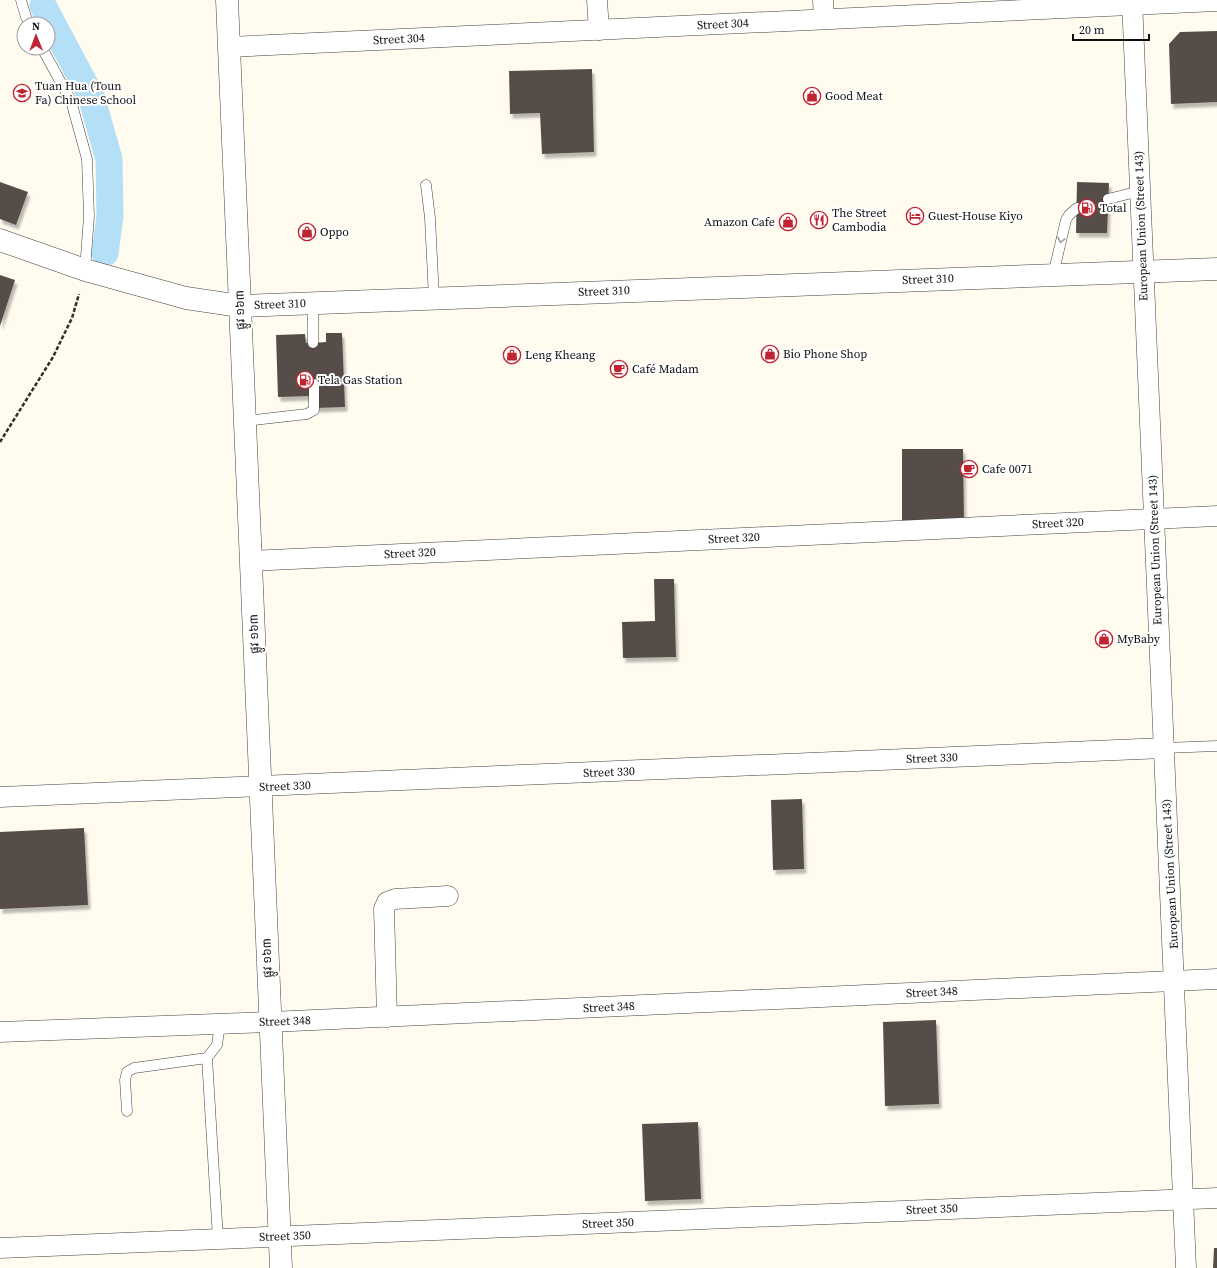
<svg xmlns="http://www.w3.org/2000/svg" width="1217" height="1268" font-family="'Source Serif 4','Noto Sans Khmer',serif">
	<defs>
		<filter id="shadow"><feDropShadow dx="2.5" dy="4.5" stdDeviation="1" flood-color="#0004"/></filter>
	</defs>
	<rect width="100%" height="100%" fill="#fffbef"/>
	<g fill="none" stroke-linecap="round" stroke-linejoin="round">
		<!-- canal -->
		<path stroke="#b3e0f7" stroke-width="27" d="M43 6 91 96 109 159 110 216 105 253"/>
	</g>
	<!-- building -->
	<g fill="#574e4a" filter="url(#shadow)">
		<path d="M1217 31V102L1171 104 1169 44 1180 32Z"/>
		<path d="M592 69 594 152 542 154 540 113 510 114 509 71Z"/>
		<path d="M0 182 28 192 16 225 0 219Z"/>
		<path d="M1077 182 1109 183 1107 233H1076Z"/>
		<path d="M0 275 15 280 0 326Z"/>
		<path d="M326 333H342L345 407 316 408 312 396 278 397 276 335 305 334 306 343H313L326 342Z"/>
		<path d="M902 449H963L964 524 902 525Z"/>
		<path d="M654 579H674L676 657 623 658 622 622 655 621Z"/>
		<path d="M802 799 804 869 773 870 771 800Z"/>
		<path d="M84 828 88 905 0 909V832Z"/>
		<path d="M936 1020 939 1104 885 1106 883 1022Z"/>
		<path d="M698 1122 701 1199 645 1201 642 1124Z"/>
		<path d="M1214 1248H1217V1268H1213Z"/>
	</g>
	<g fill="none" stroke-linecap="round" stroke-linejoin="round">
		<defs>
			<g id="service">
				<path d="M21 0 26 17 30 24"/>
				<path d="M42 48 71 101 87 159 89 216 85 270"/>
				<path d="M426 185 430 218 434 298"/>
				<path d="M1108 199 1140 191"/>
				<path d="M1053 275 1066 220 1069 215 1077 208"/>
				<path d="M313 343V303"/>
				<path d="M245 421 307 414 314 410V384"/>
				<path d="M1164 748 1217 746"/>
				<path d="M207 1058 218 1239"/>
				<path d="M127 1111 125 1080 127 1072 134 1068 207 1058 217 1045 220 1024"/>
			</g>
			<g id="minor">
				<path d="M597 0 599 30"/>
				<path d="M823 0 824 19"/>
				<path d="M1132 0 1186 1268"/>
				<path d="M229 47 1217 1"/>
				<path d="M251 561 1217 516"/>
				<path d="M0 797 1164 748"/>
				<path d="M387 1017 384 909 387 902 395 899 448 896"/>
				<path d="M0 1032 270 1022 1217 979"/>
				<path d="M0 1248 1217 1198"/>
			</g>
			<g id="tertiary">
				<path d="M227 0 281 1268"/>
				<path d="M0 240 85 270 186 298 240 306 1217 269"/>
			</g>
		</defs>
		<!-- service casing -->
		<use href="#service" stroke="#414141" stroke-width="11"/>
		<!-- minor casing -->
		<use href="#minor" stroke="#414141" stroke-width="21"/>
		<!-- tertiary casing -->
		<use href="#tertiary" stroke="#414141" stroke-width="23"/>
		<!-- path -->
		<path stroke="#303030" stroke-width="2.5" stroke-dasharray="4 2" stroke-linecap="butt" d="M0 442 53 357 72 318 79 294"/>
		<!-- service -->
		<use href="#service" stroke="#fff" stroke-width="10"/>
		<!-- minor -->
		<use href="#minor" stroke="#fff" stroke-width="20"/>
		<!-- tertiary -->
		<use href="#tertiary" stroke="#fff" stroke-width="22"/>
	</g>
	<!-- one-way arrows -->
	<defs><path id="oneway-chevron" d="M-2-3.5L2.5 0L-2 3.5" fill="none" stroke-width="1.6" stroke-linecap="round" stroke-linejoin="round"/></defs>
	<use stroke="#9f9f9f" href="#oneway-chevron" transform="translate(1061 240) rotate(104)"/>
	<!-- icons -->
	<defs>
		<symbol id="school-ring" viewBox="-11 -11 22 22"><circle r="9.5" fill="#fff" stroke="#c02431" stroke-width="1.5"/><path d="M0-5L7-2L0 1L-7-2ZM-4 1L0 2.5L4 1V4Q0 6-4 4Z" fill="#c02431"/></symbol>
		<symbol id="shop-ring" viewBox="-11 -11 22 22"><circle r="9.5" fill="#fff" stroke="#c02431" stroke-width="1.5"/><path d="M-5-2.5h2.3a2.7 3.5 0 0 1 5.4 0H5L5.5 6h-11ZM-1.5-2.5h3a1.5 2.3 0 0 0-3 0Z" fill="#c02431"/></symbol>
		<symbol id="fuel-ring" viewBox="-11 -11 22 22"><circle r="9.5" fill="#fff" stroke="#c02431" stroke-width="1.5"/><path d="M-5.5-6h7V0h2V4h1.3V-2.5L3-4.5l.8-.8L6-3V5H2.5V1h-1V6h-7ZM-4.2-4.7v3.2H.2V-4.7Z" fill="#c02431"/></symbol>
		<symbol id="hotel-ring" viewBox="-11 -11 22 22"><circle r="9.5" fill="#fff" stroke="#c02431" stroke-width="1.5"/><path d="M-6-4.5h1.5V1H6V5H4.5V3h-9V5H-6ZM-4 0a1.8 1.8 0 1 1 3.6 0ZM.5 0V-2.5h3Q6-2.5 6 0Z" fill="#c02431"/></symbol>
		<symbol id="restaurant-ring" viewBox="-11 -11 22 22"><circle r="9.5" fill="#fff" stroke="#c02431" stroke-width="1.5"/><path d="M-5-6h1v4h1v-4h1v4h1v-4h1v5L-1.5 .5V6h-2V.5L-5-1ZM5-6V6H3V1.5H1.5Q1.5-4 5-6Z" fill="#c02431"/></symbol>
		<symbol id="cafe-ring" viewBox="-11 -11 22 22"><circle r="9.5" fill="#fff" stroke="#c02431" stroke-width="1.5"/><path d="M-5.5-4.5H6V0H3Q3 3.5 0 3.5H-2.5Q-5.5 3.5-5.5 0ZM3-3.2v2h1.7v-2ZM-6 4.5H4V6H-6Z" fill="#c02431"/></symbol>
	</defs>
	<g fill-rule="evenodd">
		<use href="#school-ring" x="12" y="83" width="20" height="20"/>
		<use href="#shop-ring" x="802" y="86" width="20" height="20"/>
		<use href="#fuel-ring" x="1077" y="198" width="20" height="20"/>
		<use href="#hotel-ring" x="905" y="206" width="20" height="20"/>
		<use href="#restaurant-ring" x="809" y="210" width="20" height="20"/>
		<use href="#shop-ring" x="778" y="212" width="20" height="20"/>
		<use href="#shop-ring" x="297" y="222" width="20" height="20"/>
		<use href="#shop-ring" x="760" y="344" width="20" height="20"/>
		<use href="#shop-ring" x="502" y="345" width="20" height="20"/>
		<use href="#cafe-ring" x="609" y="359" width="20" height="20"/>
		<use href="#fuel-ring" x="295" y="370" width="20" height="20"/>
		<use href="#cafe-ring" x="959" y="459" width="20" height="20"/>
		<use href="#shop-ring" x="1094" y="629" width="20" height="20"/>
	</g>
	<g text-anchor="middle" dominant-baseline="central" stroke-width="4" stroke-linejoin="round" paint-order="stroke">
		<!-- street labels -->
		<g font-size="12" fill="#0e0e0e" stroke="#fff">
			<text transform="translate(723 24) rotate(-3)">Street 304</text>
			<text transform="translate(399 39) rotate(-3)">Street 304</text>
			<text transform="translate(1141 226) rotate(-92)">European Union (Street 143)</text>
			<text transform="translate(928 279) rotate(-2)">Street 310</text>
			<text transform="translate(604 291) rotate(-2)">Street 310</text>
			<text transform="translate(280 304) rotate(-2)">Street 310</text>
			<text transform="translate(240 310) rotate(-92)">ផ្លូវ ១៦៣</text>
			<text transform="translate(1058 523) rotate(-3)">Street 320</text>
			<text transform="translate(734 538) rotate(-3)">Street 320</text>
			<text transform="translate(1155 550) rotate(-92)">European Union (Street 143)</text>
			<text transform="translate(410 553) rotate(-3)">Street 320</text>
			<text transform="translate(254 634) rotate(-92)">ផ្លូវ ១៦៣</text>
			<text transform="translate(932 758) rotate(-2)">Street 330</text>
			<text transform="translate(609 772) rotate(-2)">Street 330</text>
			<text transform="translate(285 786) rotate(-2)">Street 330</text>
			<text transform="translate(1170 874) rotate(-93)">European Union (Street 143)</text>
			<text transform="translate(267 958) rotate(-92)">ផ្លូវ ១៦៣</text>
			<text transform="translate(932 992) rotate(-3)">Street 348</text>
			<text transform="translate(609 1007) rotate(-3)">Street 348</text>
			<text transform="translate(285 1021) rotate(-2)">Street 348</text>
			<text transform="translate(932 1209) rotate(-2)">Street 350</text>
			<text transform="translate(608 1223) rotate(-2)">Street 350</text>
			<text transform="translate(285 1236) rotate(-2)">Street 350</text>
		</g>
		<!-- poi labels -->
		<g font-size="12" fill="#0e0e0e" stroke="#fff" text-anchor="start">
			<text x="35" y="86">Tuan Hua (Toun<tspan x="35" dy="14">Fa) Chinese School</tspan></text>
			<text x="825" y="96">Good Meat</text>
			<text x="1100" y="208">Total</text>
			<text x="832" y="213">The Street<tspan x="832" dy="14">Cambodia</tspan></text>
			<text x="928" y="216">Guest-House Kiyo</text>
			<text x="775" y="222" text-anchor="end">Amazon Cafe</text>
			<text x="320" y="232">Oppo</text>
			<text x="783" y="354">Bio Phone Shop</text>
			<text x="525" y="355">Leng Kheang</text>
			<text x="632" y="369">Café Madam</text>
			<text x="318" y="380">Tela Gas Station</text>
			<text x="982" y="469">Cafe 0071</text>
			<text x="1117" y="639">MyBaby</text>
		</g>
	</g>
	<!-- north arrow -->
	<g transform="translate(36 36) rotate(359)"><circle r="19" fill="#ffffff" stroke="#9f9f9f"/>
	<path d="M0-3L7 15L0 10L-7 15Z" fill="#c02431"/>
	<text y="-6" font-size="11" font-weight="bold" text-anchor="middle" fill="#0e0e0e">N</text>
	</g>
	<!-- scale -->
	<path d="M1073 34v6h76v-6" fill="none" stroke="#0e0e0e" stroke-width="2"/>
	<text x="1079" y="34" font-size="12" fill="#0e0e0e" stroke="#ffffff" stroke-width="3" paint-order="stroke">20 m</text>
</svg>
